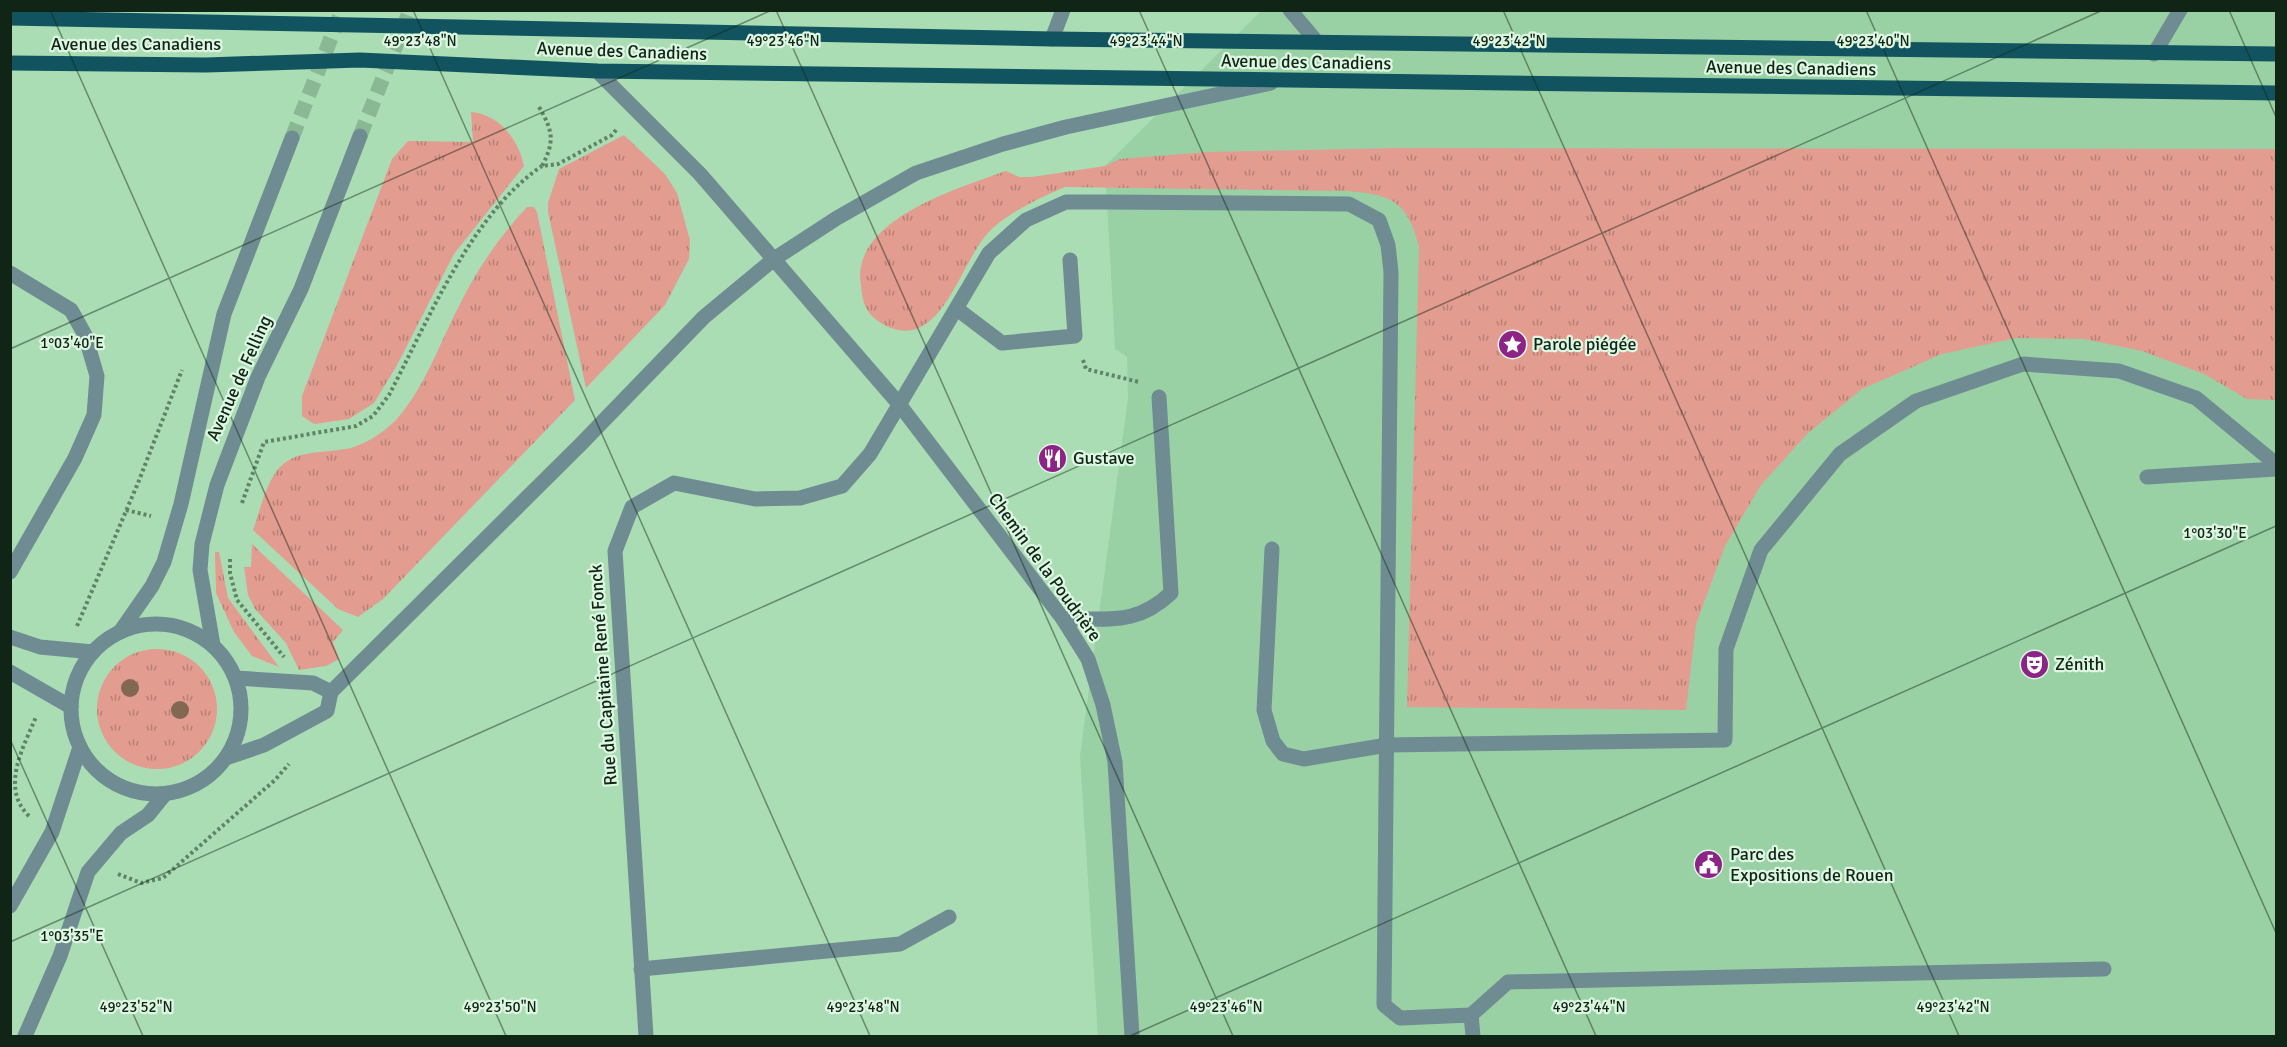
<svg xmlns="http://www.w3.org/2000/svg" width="2287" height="1047" font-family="Signika,sans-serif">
	<defs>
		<pattern id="grass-tufts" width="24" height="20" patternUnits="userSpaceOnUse" patternTransform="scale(1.5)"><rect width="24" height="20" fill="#e39c90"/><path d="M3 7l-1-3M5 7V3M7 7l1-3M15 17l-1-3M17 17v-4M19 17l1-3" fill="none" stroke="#b77f75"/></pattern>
	</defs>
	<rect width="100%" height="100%" fill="#aaddb4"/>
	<!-- built -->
	<path fill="#99d1a4" d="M1261 11H2276V1036H1098L1080 756 1128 398 1127 357 1115 349 1105 166Z"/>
	<!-- grass -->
	<g fill="url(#grass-tufts)">
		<path d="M471 112C499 114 519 140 524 166L454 254 396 367 374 403 349 419 314 424 302 416V396L392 159 408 141 473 142Z"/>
		<path d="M624 135 665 174 677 193 690 240 689 259 665 305 586 388 548 212V203L559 169Z"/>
		<path d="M1399 148 2276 149V400L2247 399 2204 374 2142 351 2084 339 2016 338 1942 354 1862 389 1808 433 1761 485 1725 546 1696 624 1686 710 1407 707 1419 247C1408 202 1392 194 1347 191L1065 187C1040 198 1015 209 994 227 965 252 951 320 913 330 898 333 882 326 872 316 864 308 862 297 861 286 849 220 959 188 1006 171L1019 177H1032L1105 166 1120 159 1207 152Z"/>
		<path d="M527 207H534L537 212 575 400 383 599 358 617 338 609 253 530C260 511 266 482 280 467 298 448 331 454 354 447 369 442 385 431 396 420 425 387 438 347 458 308 476 271 499 237 527 207Z"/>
		<path d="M252 544 343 630 333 642 339 659 326 666 299 670 286 643 255 609 248 595 244 567H251Z"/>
		<path d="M215 552H219L228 598 279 667 252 656 234 632 216 593Z"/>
		<circle cx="157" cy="709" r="60"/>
	</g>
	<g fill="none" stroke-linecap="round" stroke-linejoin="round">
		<!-- minor-tunnel -->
		<g stroke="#8bb894" stroke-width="15" stroke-dasharray="15 8" stroke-linecap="butt">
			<path d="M360 136 410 10"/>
			<path d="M292 138 342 10"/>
		</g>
		<!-- path -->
		<g stroke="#5f8367" stroke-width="4" stroke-dasharray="3 3" stroke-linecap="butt">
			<path d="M539 107C553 131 555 141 542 166L558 164 612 135 617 129"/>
			<path d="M1083 360 1086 369 1139 382"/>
			<path d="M242 503 264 442 356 426 373 416 389 395C428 321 471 214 542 166"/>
			<path d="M126 510 151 516"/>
			<path d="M230 559V573L237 600 284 657"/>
			<path d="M77 626 138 483 182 370"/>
			<path d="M29 816C0 788 23 748 36 717"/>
			<path d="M118 874 141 883 163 878 275 780 289 764"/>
		</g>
		<!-- minor -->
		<g stroke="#6e8c92" stroke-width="15">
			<path d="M1290 10 1317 42"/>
			<path d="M1052 39 1063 10"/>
			<path d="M2154 54 2180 10"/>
			<path d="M597 71 700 174 899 404 1063 619 1088 659 1103 705 1115 762 1132 1036"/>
			<path d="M10 273 71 310 85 335 97 376 94 415 75 458 10 572"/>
			<path d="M957 309 1002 343 1075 336 1070 260"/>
			<path d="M2147 477 2276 469"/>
			<path d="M1272 549 1264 710 1273 741 1283 754 1304 759 1387 745 1725 740 1726 649 1761 550 1840 454 1916 401 2023 364 2119 371 2196 398 2276 464"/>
			<path d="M1063 619C1109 618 1136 626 1171 593L1159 397"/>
			<circle cx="156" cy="709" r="85"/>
			<path d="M120 632 152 586 164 562 181 504 224 314 292 138"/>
			<path d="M10 637 40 647 93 652"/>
			<path d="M213 645 200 570 202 544 217 485 258 377 301 289 360 136"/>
			<path d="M10 672 71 707"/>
			<path d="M236 678 313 683 331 692"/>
			<path d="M226 758 264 745 327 711 331 692 581 444 704 317 774 259 837 218 916 173 1003 144 1066 127 1271 83"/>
			<path d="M10 906 52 832 80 747"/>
			<path d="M641 969 900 944 949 917"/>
			<path d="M1471 1015 1508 982 2104 969"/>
			<path d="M25 1036 60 956 88 872 121 833 148 815 165 794"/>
			<path d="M646 1036 615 551 632 507 674 483 755 499 800 498 842 486 870 454 989 253 1026 220 1066 202H1106L1349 204 1379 220 1388 245 1391 272 1384 1005 1400 1018 1471 1015 1473 1036"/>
		</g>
		<!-- major -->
		<g stroke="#11545f" stroke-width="15">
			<path d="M10 18 1052 39 2276 54"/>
			<path d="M10 63 206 65 360 60 597 71 2276 93"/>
		</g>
	</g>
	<!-- trees -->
	<g fill="#826752">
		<circle cx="130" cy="688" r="9"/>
		<circle cx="180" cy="710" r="9"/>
	</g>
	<!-- ticks -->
	<path fill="none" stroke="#112516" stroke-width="1.5" stroke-opacity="0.45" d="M50 10 506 1036M413 10 870 1036M776 10 1233 1036M1139 10 1596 1036M1503 10 1959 1036M1866 10 2276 933M2229 10 2276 117M10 349 772 10M10 739 143 1036M10 942 2103 10M1130 1036 2276 526"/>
	<!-- icons -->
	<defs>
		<symbol id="sight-disc" viewBox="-11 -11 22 22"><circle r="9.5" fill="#8d2387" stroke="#ddf7e2"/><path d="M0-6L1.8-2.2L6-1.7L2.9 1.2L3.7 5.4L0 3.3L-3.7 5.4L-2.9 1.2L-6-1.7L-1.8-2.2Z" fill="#fff"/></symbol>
		<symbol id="restaurant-disc" viewBox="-11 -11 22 22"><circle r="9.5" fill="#8d2387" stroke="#ddf7e2"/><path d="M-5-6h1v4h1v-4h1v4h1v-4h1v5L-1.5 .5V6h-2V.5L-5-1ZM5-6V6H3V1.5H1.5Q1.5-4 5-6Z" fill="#fff"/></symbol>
		<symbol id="theatre-disc" viewBox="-11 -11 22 22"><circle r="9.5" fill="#8d2387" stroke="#ddf7e2"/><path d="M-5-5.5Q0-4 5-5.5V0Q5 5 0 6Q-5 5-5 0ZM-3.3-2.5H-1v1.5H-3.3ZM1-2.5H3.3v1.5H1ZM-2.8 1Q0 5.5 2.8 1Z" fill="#fff"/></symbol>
		<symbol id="civic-disc" viewBox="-11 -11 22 22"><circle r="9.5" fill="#8d2387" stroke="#ddf7e2"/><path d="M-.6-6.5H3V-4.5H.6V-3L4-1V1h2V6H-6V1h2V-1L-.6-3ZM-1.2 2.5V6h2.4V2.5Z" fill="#fff"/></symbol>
	</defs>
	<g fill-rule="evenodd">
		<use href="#sight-disc" x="1496" y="328" width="33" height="33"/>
		<use href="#restaurant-disc" x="1036" y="442" width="33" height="33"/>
		<use href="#theatre-disc" x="2018" y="648" width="33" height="33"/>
		<use href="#civic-disc" x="1692" y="848" width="33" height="33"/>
	</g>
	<g text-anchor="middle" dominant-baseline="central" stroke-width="4.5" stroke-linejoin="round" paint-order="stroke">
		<!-- street labels -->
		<g font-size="18" fill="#112516" stroke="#ddf7e2">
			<text x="136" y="44">Avenue des Canadiens</text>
			<text transform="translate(622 51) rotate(2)">Avenue des Canadiens</text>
			<text transform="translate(1306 62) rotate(1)">Avenue des Canadiens</text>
			<text transform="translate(1791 68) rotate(1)">Avenue des Canadiens</text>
			<text transform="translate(239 378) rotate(-66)">Avenue de Felling</text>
			<text transform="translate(1045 567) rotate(54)">Chemin de la Poudrière</text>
			<text transform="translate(603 675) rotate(-94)">Rue du Capitaine René Fonck</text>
		</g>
		<!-- poi labels -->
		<g font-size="18" fill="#112516" stroke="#ddf7e2" text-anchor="start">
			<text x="1533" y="344">Parole piégée</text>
			<text x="1073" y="458">Gustave</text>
			<text x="2055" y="664">Zénith</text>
			<text x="1730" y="854">Parc des<tspan x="1730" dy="21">Expositions de Rouen</tspan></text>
		</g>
	</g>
	<g font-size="15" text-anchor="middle" fill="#112516" stroke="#ddf7e2" stroke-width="4.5" stroke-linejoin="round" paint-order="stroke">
		<text x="783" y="46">49°23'46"N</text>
		<text x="1146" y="46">49°23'44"N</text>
		<text x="420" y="46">49°23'48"N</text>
		<text x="1509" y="46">49°23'42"N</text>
		<text x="1873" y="46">49°23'40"N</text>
		<text x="72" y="348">1°03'40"E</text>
		<text x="2215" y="538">1°03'30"E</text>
		<text x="72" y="941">1°03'35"E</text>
		<text x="136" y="1012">49°23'52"N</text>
		<text x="500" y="1012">49°23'50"N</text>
		<text x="863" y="1012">49°23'48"N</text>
		<text x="1226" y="1012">49°23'46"N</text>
		<text x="1589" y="1012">49°23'44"N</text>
		<text x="1953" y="1012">49°23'42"N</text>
	</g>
	<!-- border -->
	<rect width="2287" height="1047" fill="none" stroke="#112516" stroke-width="24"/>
</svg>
